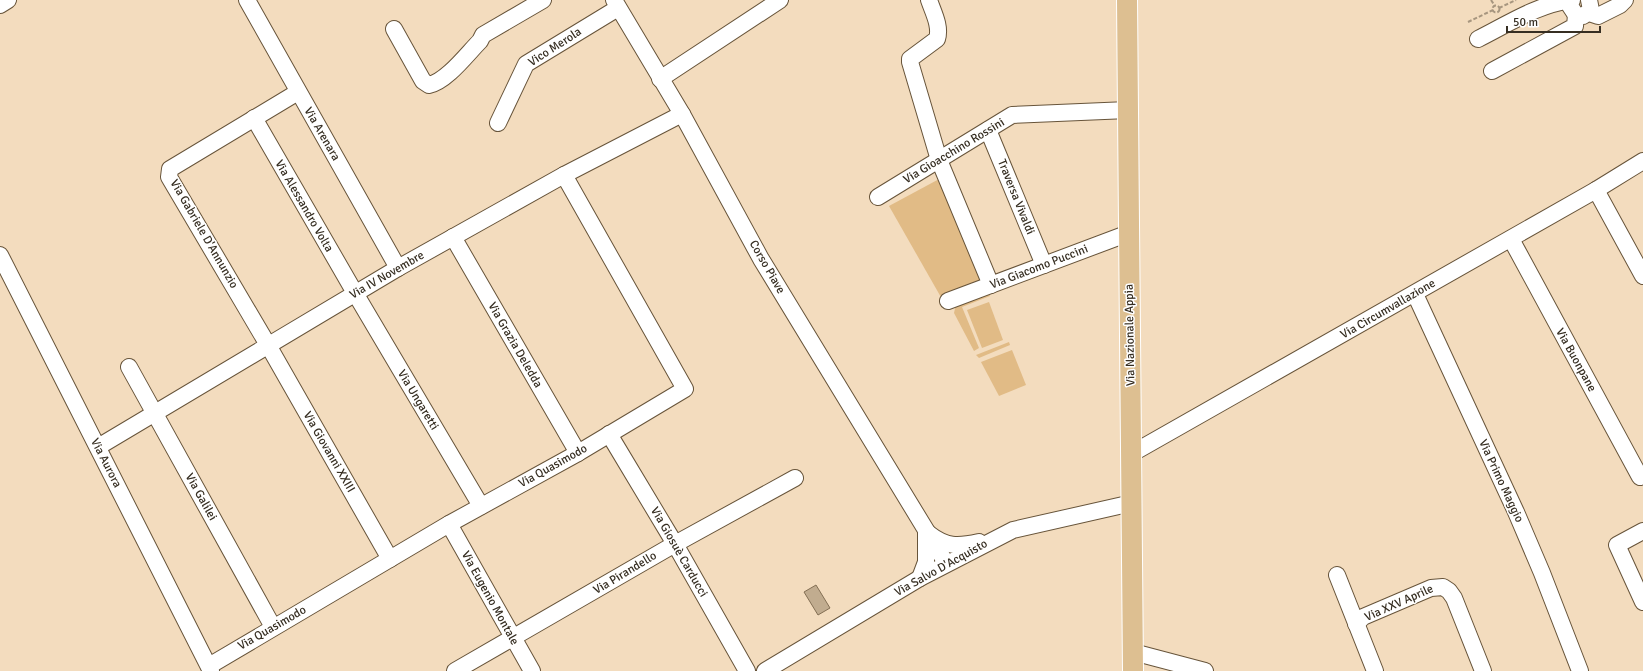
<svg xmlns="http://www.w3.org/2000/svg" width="1643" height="671" font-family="Signika,sans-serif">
	<rect width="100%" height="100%" fill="#f3dcbe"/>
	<!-- green -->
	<g fill="#e1bb86">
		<path d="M941 178 984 282 942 299 889 206Z"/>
		<path d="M989 293 990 296 962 307 979 348 974 351 954 313 956 304Z"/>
		<path d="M989 302 1003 340 982 348 967 310Z"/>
		<path d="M1009 342 1010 345 979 358 976 355Z"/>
		<path d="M1012 350 1026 385 999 396 981 362Z"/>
	</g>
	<!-- building -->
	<path fill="#c1ac8f" stroke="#836f54" d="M816 585 830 608 818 615 804 592Z"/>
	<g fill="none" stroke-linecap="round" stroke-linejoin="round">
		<defs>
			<g id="minor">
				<path d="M247 0 398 268"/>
				<path d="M614 0 682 114 761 259 946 563"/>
				<path d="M929 0C933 12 941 26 937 39L910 59V62L939 160 991 285"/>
				<path d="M0 5 8 0"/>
				<path d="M1570 6 1576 15 1583 16 1591 10 1589 0"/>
				<path d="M1589 13 1598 16 1620 5 1625 0"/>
				<path d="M394 29 423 81 429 85C447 81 467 54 480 41L483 35 543 0"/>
				<path d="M1478 39C1508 24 1538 4 1572 0"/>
				<path d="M1492 71 1575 26 1576 15"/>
				<path d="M660 79 780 0"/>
				<path d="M298 92 170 169 169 177 268 345 390 559"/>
				<path d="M254 118 355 293 481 506"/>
				<path d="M498 123 526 64 618 8"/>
				<path d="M988 130 1044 265"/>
				<path d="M1596 190 1643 276"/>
				<path d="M878 197 1012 115 1128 110"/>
				<path d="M453 237 578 453"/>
				<path d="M1511 239 1640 477 1643 475"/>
				<path d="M0 255 211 671"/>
				<path d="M1415 294 1516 512 1542 573 1580 671"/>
				<path d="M948 301 1129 233"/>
				<path d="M129 367 273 627"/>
				<path d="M609 434 675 544 747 671"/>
				<path d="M98 447 398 268 564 175 682 114"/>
				<path d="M1131 454 1596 190 1643 161"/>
				<path d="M449 524 532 671"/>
				<path d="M1643 531 1617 545 1643 602"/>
				<path d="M928 533C946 547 957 547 979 542"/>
				<path d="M1337 575 1375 671"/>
				<path d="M920 578 926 562V531"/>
				<path d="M1356 624 1363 617 1431 588 1443 587 1449 591 1454 598 1483 671"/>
				<path d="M1133 652 1205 671"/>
				<path d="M209 666 449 524 578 453 685 389 564 175"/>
				<path d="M455 671 675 544 795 478"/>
				<path d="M765 671 920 578 1013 530 1132 503"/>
			</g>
			<path id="major" d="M1127 0 1133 671"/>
		</defs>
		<!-- minor casing -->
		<use href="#minor" stroke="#67543a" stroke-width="18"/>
		<!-- major casing -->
		<use href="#major" stroke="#fff" stroke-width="22"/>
		<!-- path -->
		<g stroke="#a7967f" stroke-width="2" stroke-dasharray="4 2" stroke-linecap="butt">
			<path d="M1491 0 1495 6"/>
			<circle cx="1496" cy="9" r="3.5"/>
			<path d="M1499 8 1516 0"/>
			<path d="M1468 22 1493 10"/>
		</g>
		<!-- minor -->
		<use href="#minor" stroke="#fff" stroke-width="16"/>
		<!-- major -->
		<use href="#major" stroke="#ddbf91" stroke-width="20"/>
	</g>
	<g text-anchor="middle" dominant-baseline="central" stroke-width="3" stroke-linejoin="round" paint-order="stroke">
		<!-- street labels -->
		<g font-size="12" fill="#362e22" stroke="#fff">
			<text transform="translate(555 47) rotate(-33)">Vico Merola</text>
			<text transform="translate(322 134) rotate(60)">Via Arenara</text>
			<text transform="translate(954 151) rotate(-31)">Via Gioacchino Rossini</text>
			<text transform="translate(1016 197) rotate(68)">Traversa Vivaldi</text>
			<text transform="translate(304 206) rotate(60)">Via Alessandro Volta</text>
			<text transform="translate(204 234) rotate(60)">Via Gabriele D'Annunzio</text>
			<text transform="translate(767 267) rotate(60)">Corso Piave</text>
			<text transform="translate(1039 267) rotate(-21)">Via Giacomo Puccini</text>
			<text transform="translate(387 275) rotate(-30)">Via IV Novembre</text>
			<text transform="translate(1388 309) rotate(-30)">Via Circumvallazione</text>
			<text transform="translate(1130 335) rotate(-91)">Via Nazionale Appia</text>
			<text transform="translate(515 345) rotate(60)">Via Grazia Deledda</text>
			<text transform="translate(1576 360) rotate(61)">Via Buonpane</text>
			<text transform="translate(418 400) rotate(59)">Via Ungaretti</text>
			<text transform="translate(329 452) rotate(60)">Via Giovanni XXIII</text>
			<text transform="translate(106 463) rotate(63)">Via Aurora</text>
			<text transform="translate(553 466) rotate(-29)">Via Quasimodo</text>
			<text transform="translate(1501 481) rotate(65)">Via Primo Maggio</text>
			<text transform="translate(201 497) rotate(61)">Via Galilei</text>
			<text transform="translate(679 552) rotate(60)">Via Giosuè Carducci</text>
			<text transform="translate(941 568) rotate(-29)">Via Salvo D'Acquisto</text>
			<text transform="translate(625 573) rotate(-31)">Via Pirandello</text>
			<text transform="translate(490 598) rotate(61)">Via Eugenio Montale</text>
			<text transform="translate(1399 603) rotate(-24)">Via XXV Aprile</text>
			<text transform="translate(272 628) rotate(-30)">Via Quasimodo</text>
		</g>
	</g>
	<!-- scale -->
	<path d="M1507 26v6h93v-6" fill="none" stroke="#362e22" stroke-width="2"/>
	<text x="1513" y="26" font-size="12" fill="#362e22" stroke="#ffffff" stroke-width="3" paint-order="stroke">50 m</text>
</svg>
